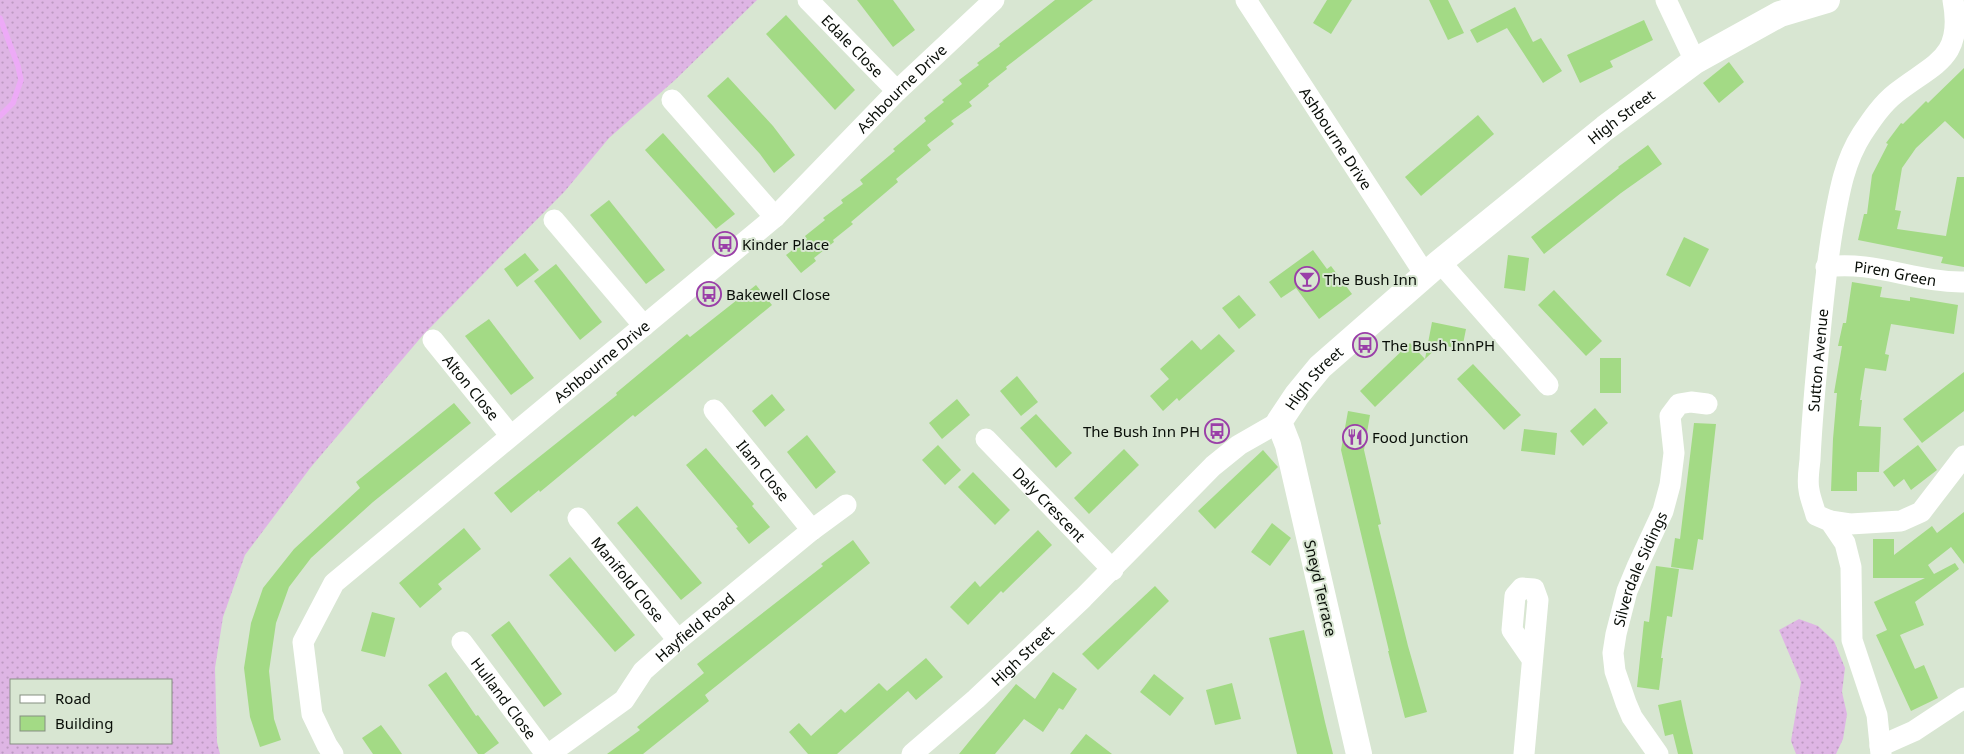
<svg xmlns="http://www.w3.org/2000/svg" width="1964" height="754" font-family="'Noto Sans',sans-serif">
	<defs>
		<pattern id="grass-dots" width="8" height="8" patternUnits="userSpaceOnUse" patternTransform="scale(1.25)"><rect width="8" height="8" fill="#deb5e4"/><path d="M2 2h.1M6 6h.1" fill="none" stroke="#bd9ac2" stroke-width="1.8" stroke-linecap="round"/></pattern>
	</defs>
	<rect width="100%" height="100%" fill="#d8e6d2"/>
	<!-- grass -->
	<g fill="url(#grass-dots)" fill-rule="evenodd">
		<path d="M0 0H757L675 80 609 138 565 191 423 335 311 467 245 555 223 617 215 668 217 742 220 754H0ZM171 680V743H11V680Z"/>
		<path d="M1799 619 1818 626 1834 641 1845 668 1842 692 1847 714 1843 739 1836 754H1796L1791 741 1801 682 1779 630Z"/>
	</g>
	<g fill="none" stroke-linecap="round" stroke-linejoin="round">
		<!-- stream -->
		<path stroke="#edaaf7" stroke-width="5.5" d="M0 18 18 66 21 80 13 103 0 116"/>
	</g>
	<!-- building -->
	<g fill="#a3da85">
		<path d="M857 0H893L915 30 893 47Z"/>
		<path d="M1055 0H1093L1006 67 1007 69 988 84 989 86 969 102 972 106 951 121 954 124 927 145 931 150 896 179 898 182 851 222 853 224 833 240 834 242 814 258 816 261 801 273 786 255 807 239 805 236 825 220 823 218 843 203 841 200 863 184 860 180 895 151 893 149 926 121 924 118 944 102 942 100 962 84 959 80 979 65 977 63 1000 46 999 44Z"/>
		<path d="M1327 0H1352L1331 34 1313 23Z"/>
		<path d="M1429 0H1448L1464 33 1448 40Z"/>
		<path d="M1515 7 1533 42 1541 38 1562 71 1543 83 1507 28 1477 43 1470 30Z"/>
		<path d="M786 15 855 90 835 110 766 34Z"/>
		<path d="M1644 20 1653 40 1610 61 1613 67 1580 83 1567 55Z"/>
		<path d="M1729 62 1744 82 1719 103 1703 83Z"/>
		<path d="M1964 68V139L1945 121 1916 148 1902 168 1895 210 1901 211 1897 229 1946 236 1957 177H1964V267L1941 263 1943 257 1858 240 1864 214H1867L1872 175 1888 144 1886 143 1901 123 1903 124 1926 101 1928 103Z"/>
		<path d="M728 77 773 126 795 155 774 173 760 154 707 96Z"/>
		<path d="M1478 115 1494 134 1421 196 1405 177Z"/>
		<path d="M663 133 735 214 716 229 645 150Z"/>
		<path d="M1648 145 1662 164 1621 193 1544 254 1531 237 1619 168 1618 167Z"/>
		<path d="M609 200 665 270 646 284 590 215Z"/>
		<path d="M1684 237 1709 249 1690 287 1666 275Z"/>
		<path d="M1313 250 1327 269 1331 266 1352 294 1319 319 1296 288 1281 298 1269 282Z"/>
		<path d="M525 253 539 270 517 287 504 269Z"/>
		<path d="M1508 255 1529 258 1525 291 1504 288Z"/>
		<path d="M556 264 602 322 580 340 534 281Z"/>
		<path d="M1852 282 1882 287 1880 297 1910 301V297L1958 305 1954 334 1891 324 1885 354 1889 355 1886 371 1865 368 1860 400H1862L1859 426 1881 427 1879 472H1857V491H1831L1833 439 1837 393H1834L1842 346H1838L1843 323H1846Z"/>
		<path d="M756 285 772 305 666 392 635 417 633 415 540 492 539 490 511 513 494 493 617 395 616 393 687 334 690 337Z"/>
		<path d="M1554 290 1602 341 1586 356 1538 305Z"/>
		<path d="M1239 295 1256 315 1239 329 1222 308Z"/>
		<path d="M489 319 534 378 511 395 465 336Z"/>
		<path d="M1432 322 1466 329 1462 349 1440 345 1425 359Z"/>
		<path d="M1219 334 1235 351 1179 401 1177 398 1163 411 1150 396 1169 379 1160 369 1192 340 1201 350Z"/>
		<path d="M1410 343 1425 359 1375 407 1360 391Z"/>
		<rect x="1600" y="358" width="21" height="35"/>
		<path d="M1473 364 1521 415 1504 430 1457 379Z"/>
		<path d="M1964 372V411L1922 443 1903 419Z"/>
		<path d="M1017 376 1038 402 1021 416 1000 391Z"/>
		<path d="M772 394 785 410 765 427 752 411Z"/>
		<path d="M957 399 970 415 942 439 929 423Z"/>
		<path d="M454 403 471 423 373 502 311 558 289 587 276 623 269 671 274 719 281 740 260 747 250 717 244 668 251 623 263 588 294 549 360 488 356 482Z"/>
		<path d="M1595 408 1608 423 1583 446 1570 431Z"/>
		<path d="M1348 411 1370 415 1364 450 1381 524 1378 525 1408 646 1427 712 1405 718 1388 651H1389L1341 450Z"/>
		<path d="M1036 414 1072 453 1056 468 1020 428Z"/>
		<path d="M1694 423 1716 424 1703 540 1698 539 1693 570 1671 567 1675 538 1680 539Z"/>
		<path d="M1524 429 1557 433 1555 455 1521 451Z"/>
		<path d="M807 435 836 472 816 489 787 452Z"/>
		<path d="M938 445 961 470 945 485 922 460Z"/>
		<path d="M1918 445 1937 470 1911 490 1904 479 1894 487 1883 472Z"/>
		<path d="M706 448 754 504 752 506 770 527 749 544 736 528 738 527 686 465Z"/>
		<path d="M1124 449 1139 465 1089 514 1074 498Z"/>
		<path d="M1263 450 1278 467 1215 529 1198 511Z"/>
		<path d="M973 472 1010 510 995 525 958 487Z"/>
		<path d="M637 506 702 583 681 600 617 523Z"/>
		<path d="M1964 512V564L1951 547 1928 565 1934 574 1955 563 1959 569 1915 602 1924 625 1900 635 1915 669 1924 665 1938 698 1911 711 1876 635 1887 630 1874 602 1925 578H1873V539H1894V555L1932 526 1937 533Z"/>
		<path d="M1272 523 1291 538 1270 566 1251 552Z"/>
		<path d="M464 528 481 549 438 584 442 589 420 608 399 583Z"/>
		<path d="M1038 530 1052 545 1003 593 1001 591 968 625 950 607 975 581 980 587Z"/>
		<path d="M853 540 870 563 705 695 709 701 643 754H607L640 730 637 727 704 673 697 664 823 566 821 564Z"/>
		<path d="M570 557 635 635 615 652 549 575Z"/>
		<path d="M1656 566 1679 569 1672 617 1667 616 1661 658H1663L1659 690 1637 687 1644 621 1649 622Z"/>
		<path d="M1155 586 1169 601 1098 670 1082 654Z"/>
		<path d="M372 612 395 618 385 657 361 651Z"/>
		<path d="M509 621 562 694 544 707 491 635Z"/>
		<path d="M1304 630 1325 722 1333 754H1297L1273 654 1269 638Z"/>
		<path d="M926 658 943 677 916 700 908 691 837 754H808L789 732 799 723 811 736 841 709 845 713 879 683 887 691Z"/>
		<path d="M446 672 476 716 478 715 499 743 484 754H478L428 685Z"/>
		<path d="M1053 672 1077 689 1063 710 1059 708 1043 732 1024 719 995 754H959L1016 684 1035 699Z"/>
		<path d="M1154 674 1184 698 1170 716 1140 692Z"/>
		<path d="M1232 683 1241 719 1215 725 1206 690Z"/>
		<path d="M1681 700 1684 715 1693 754H1678L1673 734 1665 736 1658 705Z"/>
		<path d="M381 725 393 741 402 754H373L362 738Z"/>
		<path d="M1086 734 1112 754H1070Z"/>
	</g>
	<g fill="none" stroke-linecap="round" stroke-linejoin="round">
		<!-- minor -->
		<g stroke="#fff" stroke-width="21">
			<path id="s1" d="M808 0 897 91"/>
			<path id="s2" d="M1246 0 1426 276"/>
			<path d="M1666 0 1695 61"/>
			<path d="M672 100 775 217"/>
			<path d="M554 220 644 326"/>
			<path d="M1440 262 1548 385"/>
			<path id="s3" d="M1826 267C1873 260 1917 283 1964 282"/>
			<path id="s4" d="M433 340 510 435"/>
			<path id="s5" d="M714 410 812 530"/>
			<path id="s6" d="M986 439 1113 570"/>
			<path id="s7" d="M578 518 678 640"/>
			<path d="M1830 521 1850 524 1901 521 1921 512 1964 456"/>
			<path id="s8" d="M462 642 546 754"/>
			<path d="M1880 746 1914 731 1964 698"/>
			<path id="s9" d="M333 754 327 745 312 714 303 642 334 583 775 217 897 91 994 0"/>
			<path id="s10" d="M549 754 624 700 643 671 678 640 812 530 846 505"/>
			<path id="s11" d="M912 754 976 699 1083 598 1213 466 1239 445 1279 422"/>
			<path d="M1524 754 1538 600 1534 589 1522 588 1515 596 1512 630 1532 659"/>
			<path id="s12" d="M1658 754 1632 717 1626 703 1615 671 1613 653 1616 634 1627 591 1637 567 1663 511 1670 485 1674 453 1670 416 1679 404 1691 402 1707 404"/>
			<path id="s13" d="M1881 754 1877 715 1852 640 1851 567 1845 543 1830 521 1816 515C1814 507 1810 498 1809 490 1807 481 1809 469 1810 460 1811 436 1813 412 1815 388 1820 334 1824 280 1833 227 1839 194 1844 162 1862 134 1872 119 1882 104 1896 93 1934 63 1964 59 1953 0"/>
		</g>
		<!-- major -->
		<path stroke="#fff" stroke-width="26" id="s14" d="M1359 754 1288 445 1279 422 1297 395 1320 367 1440 262 1605 128 1695 61 1780 14 1827 0"/>
	</g>
	<!-- icons -->
	<defs>
		<symbol id="bus-ring" viewBox="-11 -11 22 22"><circle r="9.5" fill="#d8e6d2" stroke="#9a3ea8" stroke-width="1.5"/><path d="M-5-6H5V4H4V6H2V4H-2V6H-4V4H-5ZM-3.5-4V0h7V-4ZM-3.5 1.2v1.5H-2V1.2ZM2 1.2v1.5H3.5V1.2Z" fill="#9a3ea8"/></symbol>
		<symbol id="bar-ring" viewBox="-11 -11 22 22"><circle r="9.5" fill="#d8e6d2" stroke="#9a3ea8" stroke-width="1.5"/><path d="M-6-5H6L.8 .8V4.5H3.5V6h-7V4.5H-.8V.8Z" fill="#9a3ea8"/></symbol>
		<symbol id="restaurant-ring" viewBox="-11 -11 22 22"><circle r="9.5" fill="#d8e6d2" stroke="#9a3ea8" stroke-width="1.5"/><path d="M-5-6h1v4h1v-4h1v4h1v-4h1v5L-1.5 .5V6h-2V.5L-5-1ZM5-6V6H3V1.5H1.5Q1.5-4 5-6Z" fill="#9a3ea8"/></symbol>
	</defs>
	<g fill-rule="evenodd">
		<use href="#bus-ring" x="711" y="230" width="28" height="28"/>
		<use href="#bar-ring" x="1293" y="265" width="28" height="28"/>
		<use href="#bus-ring" x="695" y="280" width="28" height="28"/>
		<use href="#bus-ring" x="1351" y="331" width="28" height="28"/>
		<use href="#bus-ring" x="1203" y="417" width="28" height="28"/>
		<use href="#restaurant-ring" x="1341" y="423" width="28" height="28"/>
	</g>
	<g text-anchor="middle" dominant-baseline="central" stroke-width="4" stroke-linejoin="round" paint-order="stroke">
		<!-- street labels -->
		<g font-size="15" fill="#080d07" stroke="#d8e6d2">
			<text stroke="none"><textPath href="#s1" startOffset="64">Edale Close</textPath></text>
			<text stroke="none"><textPath href="#s9" startOffset="938">Ashbourne Drive</textPath></text>
			<text stroke="none"><textPath href="#s14" startOffset="802">High Street</textPath></text>
			<text stroke="none"><textPath href="#s2" startOffset="165">Ashbourne Drive</textPath></text>
			<text stroke="none"><textPath href="#s3" startOffset="70">Piren Green</textPath></text>
			<text stroke="none"><textPath href="#s9" startOffset="532">Ashbourne Drive</textPath></text>
			<text stroke="none"><textPath href="#s13" startOffset="414">Sutton Avenue</textPath></text>
			<text stroke="none"><textPath href="#s14" startOffset="398">High Street</textPath></text>
			<text stroke="none"><textPath href="#s4" startOffset="61">Alton Close</textPath></text>
			<text stroke="none"><textPath href="#s5" startOffset="78">Ilam Close</textPath></text>
			<text stroke="none"><textPath href="#s6" startOffset="91">Daly Crescent</textPath></text>
			<text stroke="none"><textPath href="#s12" startOffset="201">Silverdale Sidings</textPath></text>
			<text stroke="none"><textPath href="#s7" startOffset="79">Manifold Close</textPath></text>
			<text transform="translate(1321 588) rotate(77)">Sneyd Terrace</text>
			<text stroke="none"><textPath href="#s10" startOffset="195">Hayfield Road</textPath></text>
			<text stroke="none"><textPath href="#s11" startOffset="148">High Street</textPath></text>
			<text stroke="none"><textPath href="#s8" startOffset="70">Hulland Close</textPath></text>
		</g>
		<!-- poi labels -->
		<g font-size="15" fill="#080d07" stroke="#d8e6d2" text-anchor="start">
			<text x="742" y="244">Kinder Place</text>
			<text x="1324" y="279">The Bush Inn</text>
			<text x="726" y="294">Bakewell Close</text>
			<text x="1382" y="345">The Bush InnPH</text>
			<text x="1200" y="431" text-anchor="end">The Bush Inn PH</text>
			<text x="1372" y="437">Food Junction</text>
		</g>
	</g>
	<!-- legend -->
	<rect x="10" y="679" width="162" height="65" fill="#d8e6d2" stroke="#858f81"/>
	<rect x="20" y="695" width="25" height="8" fill="#ffffff" stroke="#858f81"/>
	<text x="55" y="704" font-size="15" fill="#080d07">Road</text>
	<rect x="20" y="716" width="25" height="15" fill="#a3da85" stroke="#858f81"/>
	<text x="55" y="729" font-size="15" fill="#080d07">Building</text>
</svg>
